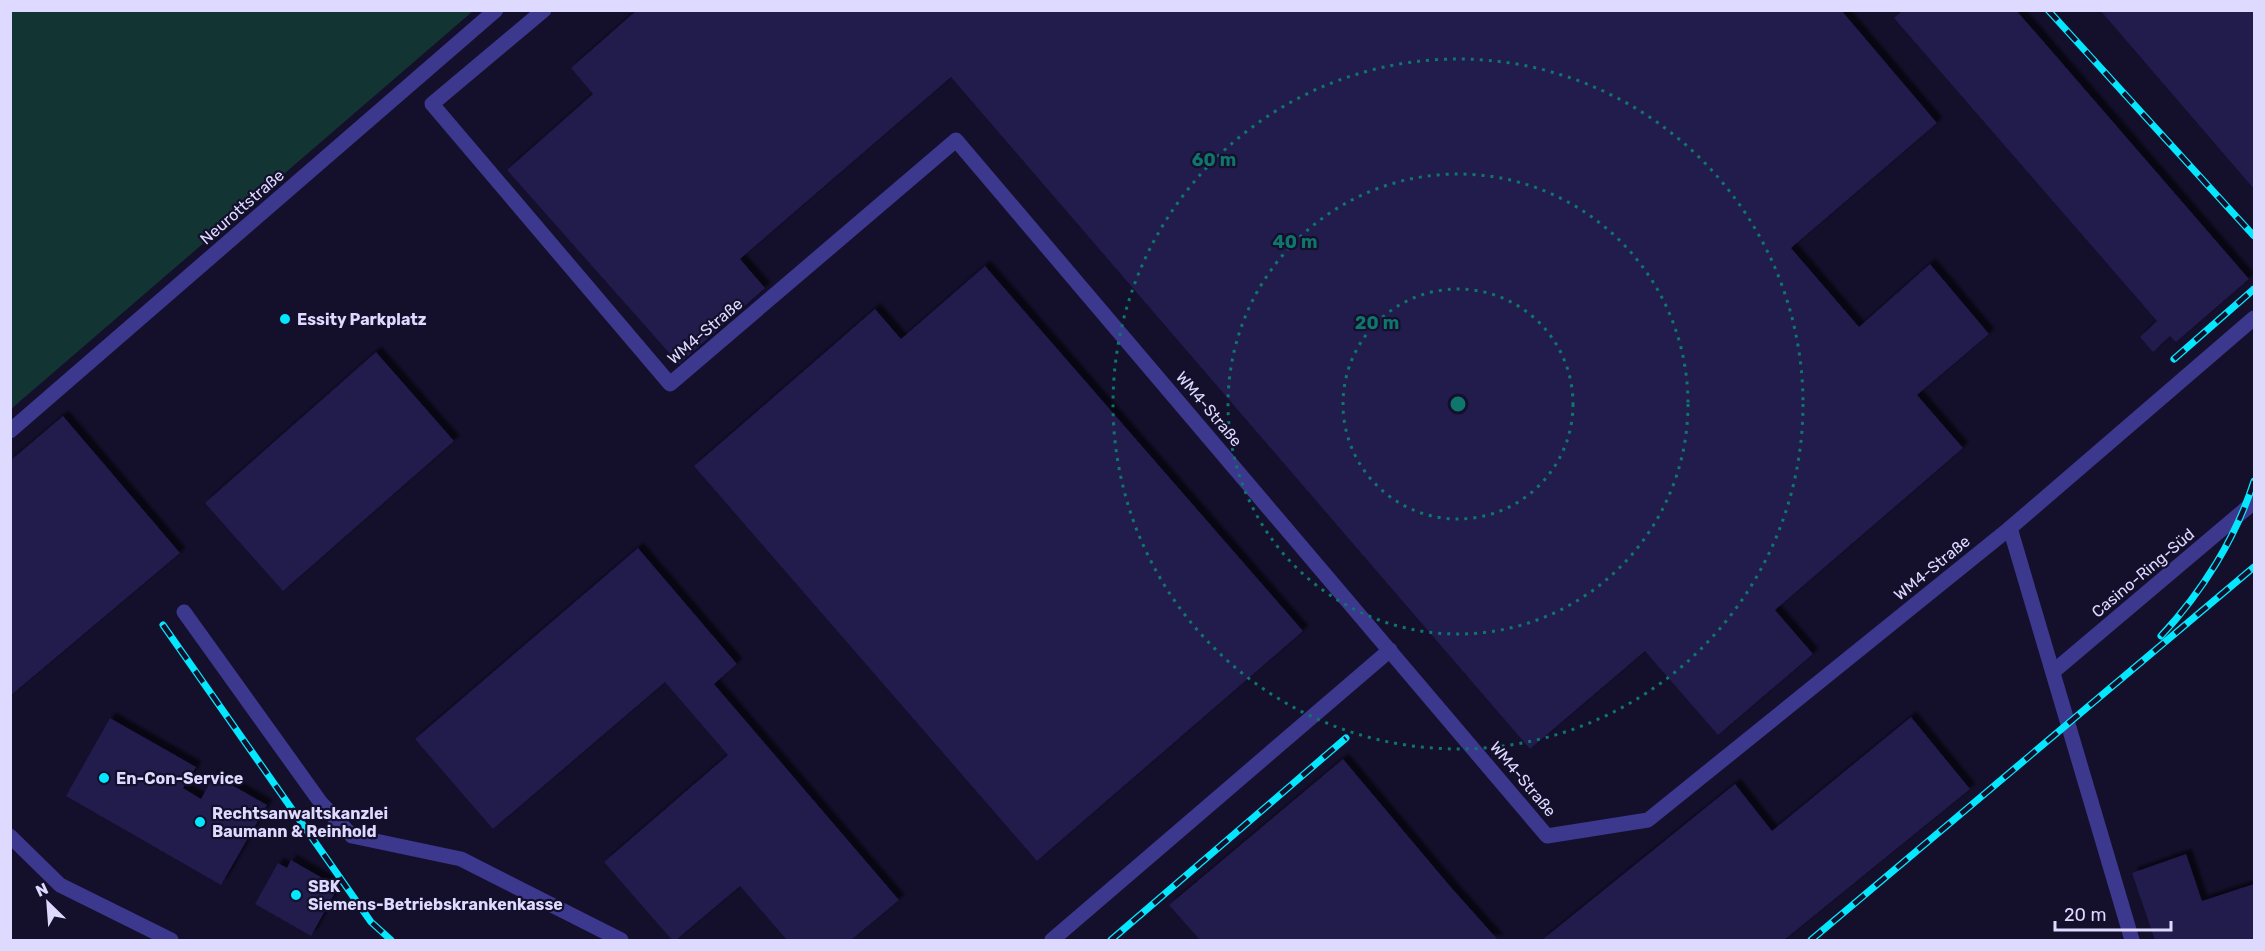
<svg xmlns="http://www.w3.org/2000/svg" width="2265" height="951" font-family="Rubik,sans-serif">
	<defs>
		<filter id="shadow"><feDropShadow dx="5.5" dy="-5.5" stdDeviation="1.5" flood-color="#0009"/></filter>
	</defs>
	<rect width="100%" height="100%" fill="#140f2b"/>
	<!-- green -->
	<path fill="#123534" d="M11 10H473V11L11 409Z"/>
	<!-- building -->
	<g fill="#241a4d" filter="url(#shadow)">
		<path d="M637 10H1841L1937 123 1791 248 1859 327 1930 264 1989 334 1917 395 1963 448 1775 610 1813 654 1718 735 1645 651 1530 749 951 77 740 259 765 288 679 364 507 170 593 94 571 68Z"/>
		<path d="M1903 10H2016L2249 279 2176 342 2170 336 2153 352 2140 337 2157 321 1894 18Z"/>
		<path d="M2100 10H2254V189Z"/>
		<path d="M985 266 1303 631 1037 861 694 466 875 309 901 339Z"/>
		<path d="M376 352 454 441 283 591 205 503Z"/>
		<path d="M63 416 180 553 10 696V461Z"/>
		<path d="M638 548 737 664 714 684 899 900 851 940H787L740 886 676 940H672L604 862 728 755 665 682 493 829 415 739Z"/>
		<path d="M1911 717 1970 789 1784 940H1542L1735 784 1772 831Z"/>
		<path d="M110 718 196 767 183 788 201 799 214 775 267 805 221 885 66 796Z"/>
		<path d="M1343 759 1449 885 1498 940H1200L1169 905Z"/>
		<path d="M2186 854 2202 901 2254 884V940H2155L2132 873Z"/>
		<path d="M291 860 338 887 311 936 255 904 278 863 287 868Z"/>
	</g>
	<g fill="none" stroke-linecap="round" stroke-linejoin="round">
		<!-- service -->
		<g stroke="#3b388d" stroke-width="15">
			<path d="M544 10 432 104 670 384 956 140 1547 836 1648 820 2010 528 2254 318"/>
			<path d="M2010 528 2132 940"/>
			<path d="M184 612 321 803 352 836 461 859 621 940"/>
			<path d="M2054 671 2254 502"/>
			<path d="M10 836 60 885 171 940"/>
			<path d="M1052 940 1390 650"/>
		</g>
		<!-- minor -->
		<path stroke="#3b388d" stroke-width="15" d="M10 431 496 10"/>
		<defs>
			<g id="rail">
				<path d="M2048 10 2254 236"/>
				<path d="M2174 359 2254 289"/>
				<path d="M163 625 371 922 391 940"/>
				<path d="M2161 636C2202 592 2236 538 2254 481"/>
				<path d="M1111 940 1346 738"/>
				<path d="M1811 940 2254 567"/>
			</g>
		</defs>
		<!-- rail casing -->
		<use href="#rail" stroke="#05e7ff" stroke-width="7"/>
		<!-- rail -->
		<use href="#rail" stroke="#140f2b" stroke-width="4.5" stroke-dasharray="14" stroke-linecap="butt"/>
	</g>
	<!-- distance rings -->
	<g fill="none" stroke="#0f766e" stroke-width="3" stroke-dasharray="3 6">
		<circle cx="1458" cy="404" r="115"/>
		<circle cx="1458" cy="404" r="230"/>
		<circle cx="1458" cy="404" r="345"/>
	</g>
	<!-- markers -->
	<g fill="#05e7ff" stroke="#140f2b" stroke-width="2">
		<circle cx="285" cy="319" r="6"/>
		<circle cx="104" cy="778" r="6"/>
		<circle cx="200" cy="822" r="6"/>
		<circle cx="296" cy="895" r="6"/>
	</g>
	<g text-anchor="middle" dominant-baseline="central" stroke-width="4.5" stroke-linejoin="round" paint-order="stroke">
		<!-- street labels -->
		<g font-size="16" fill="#ddd9ff" stroke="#140f2b">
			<text transform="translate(242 207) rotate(-41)">Neurottstraße</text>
			<text transform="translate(705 331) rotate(-40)">WM4-Straße</text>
			<text transform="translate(1209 409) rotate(50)">WM4-Straße</text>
			<text transform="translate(1932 568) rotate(-39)">WM4-Straße</text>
			<text transform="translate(2143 573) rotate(-40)">Casino-Ring-Süd</text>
			<text transform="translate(1523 779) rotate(50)">WM4-Straße</text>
		</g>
		<!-- poi labels -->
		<g font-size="16" font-weight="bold" fill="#ddd9ff" stroke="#140f2b" text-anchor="start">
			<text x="297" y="319">Essity Parkplatz</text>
			<text x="116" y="778">En-Con-Service</text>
			<text x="212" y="813">Rechtsanwaltskanzlei<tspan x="212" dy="18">Baumann &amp; Reinhold</tspan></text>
			<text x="308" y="886">SBK<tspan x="308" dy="18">Siemens-Betriebskrankenkasse</tspan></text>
		</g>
	</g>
	<circle cx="1458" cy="404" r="9" fill="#0f766e" stroke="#140f2b" stroke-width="3"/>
	<g font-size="18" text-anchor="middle" font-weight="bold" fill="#0f766e" stroke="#140f2b" stroke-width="4.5" stroke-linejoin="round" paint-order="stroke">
		<text x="1214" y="166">60 m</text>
		<text x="1295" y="248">40 m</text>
		<text x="1377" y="329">20 m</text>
	</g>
	<!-- border -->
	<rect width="2265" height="951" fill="none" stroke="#ddd9ff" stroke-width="24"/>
	<!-- north arrow -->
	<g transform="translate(48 903) rotate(335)" stroke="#140f2b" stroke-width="4.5" paint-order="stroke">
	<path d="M0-4.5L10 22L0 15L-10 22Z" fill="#ddd9ff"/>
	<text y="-9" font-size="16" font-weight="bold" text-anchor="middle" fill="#ddd9ff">N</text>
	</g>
	<!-- scale -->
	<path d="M2055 921v9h116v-9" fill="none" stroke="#ddd9ff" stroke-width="3"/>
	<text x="2064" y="921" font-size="18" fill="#ddd9ff" stroke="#140f2b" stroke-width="4.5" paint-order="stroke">20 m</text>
</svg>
